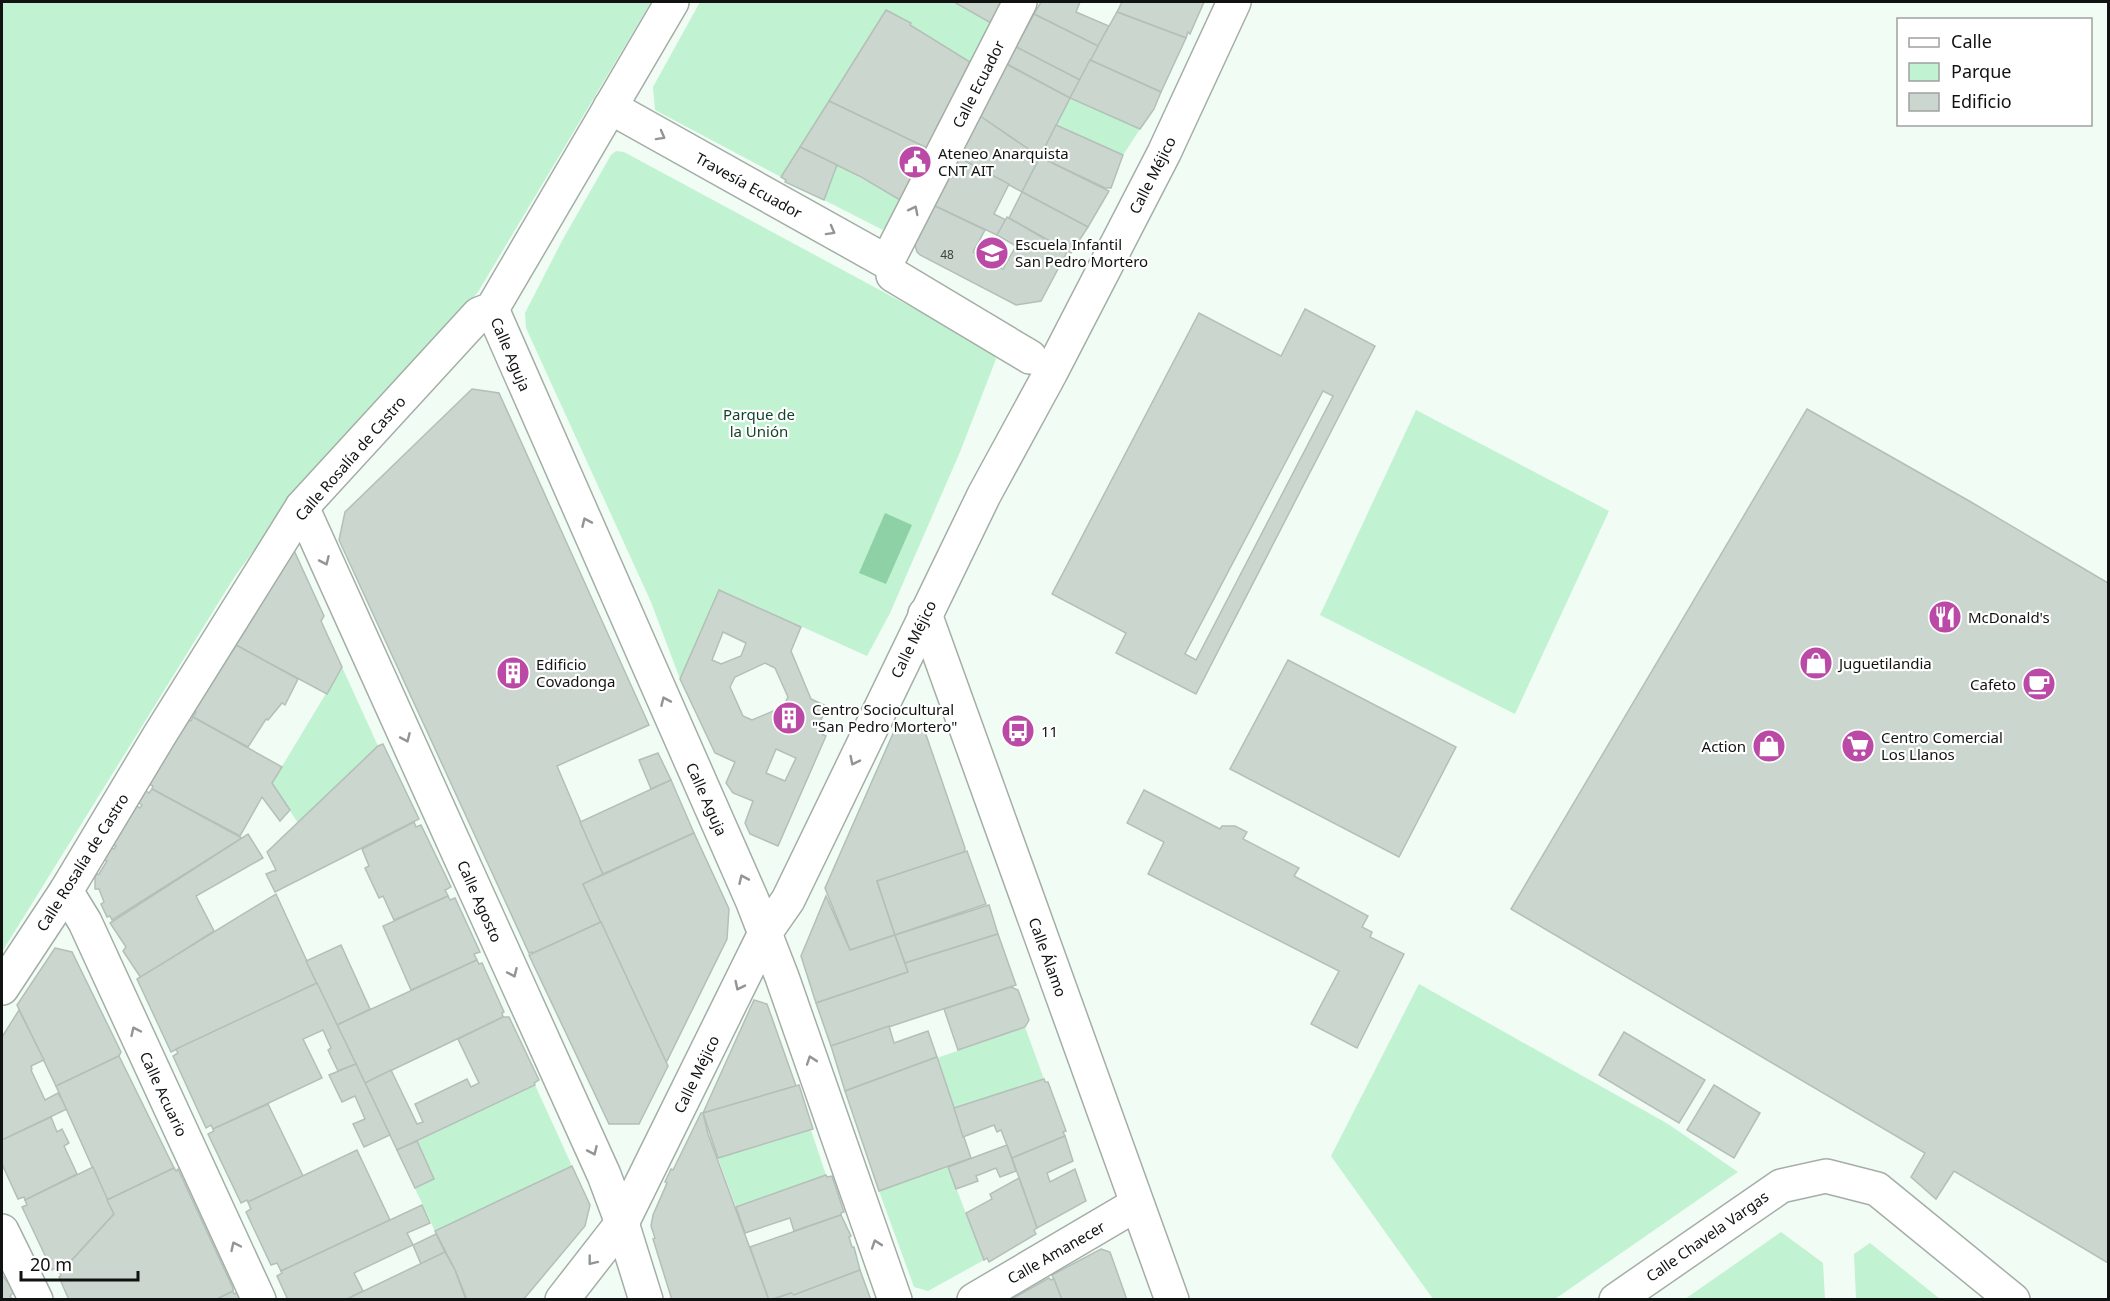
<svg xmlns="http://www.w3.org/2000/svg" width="2110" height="1301" font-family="'Noto Sans',sans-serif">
	<rect width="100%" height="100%" fill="#f1fcf4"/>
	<!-- green -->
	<g fill="#c1f2d1">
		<path d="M2 2H651L478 292 299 489 235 576 2 952Z"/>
		<path d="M700 2H954L991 23 970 62 886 10 781 177 655 110 653 87Z"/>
		<path d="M1070 98 1140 129 1123 155 1056 125Z"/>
		<path d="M616 151 624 152 991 350 996 359 960 452 890 613 867 656 720 590 680 679 651 602 526 328 525 313 563 239 611 155Z"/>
		<path d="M837 165 900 200 883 230 824 200Z"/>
		<path d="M1416 410 1609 511 1515 714 1320 615Z"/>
		<path d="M342 667 378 746 298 823 272 783Z"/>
		<path d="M1419 984 1668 1124 1738 1172 1555 1299H1433L1331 1156Z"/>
		<path d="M1025 1027 1044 1079 954 1108 937 1058Z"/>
		<path d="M535 1085 572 1166 435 1231 397 1150Z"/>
		<path d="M811 1130 826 1175 736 1207 718 1158Z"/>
		<path d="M948 1167 984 1260 928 1291 914 1287 879 1191Z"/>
		<path d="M1781 1232 1823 1263 1825 1299H1685Z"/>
		<path d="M1870 1243 1940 1299H1856L1854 1254Z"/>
	</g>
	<!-- water -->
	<path fill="#8fd1a7" d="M885 513 912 525 886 584 859 573Z"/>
	<!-- building -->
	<g fill="#cbd6ce" stroke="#b4bfb8" stroke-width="1.5" fill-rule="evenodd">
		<path d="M954 2H1003L991 23Z"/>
		<path d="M1041 2H1080L1076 12 1109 26 1098 46 1034 14Z"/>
		<path d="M1122 2H1204L1190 34 1188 32 1186 38 1117 12Z"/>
		<path d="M886 10 911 23 910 25 970 62 927 148 829 101Z"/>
		<path d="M1117 12 1186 38 1161 92 1090 60Z"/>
		<path d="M1034 14 1098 46 1080 80 1016 47Z"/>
		<path d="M1016 47 1080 80 1070 98 1007 64Z"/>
		<path d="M1090 60 1161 92 1154 109 1140 129 1070 98Z"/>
		<path d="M1002 62 1070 98 1040 157 980 116Z"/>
		<path d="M829 101 927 148 900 200 861 177 800 147Z"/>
		<path d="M980 116 1040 157 1022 192 958 157Z"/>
		<path d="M1056 125 1123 155 1111 188H1105L1040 157Z"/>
		<path d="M800 147 837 165 824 200 785 182 786 180 781 177Z"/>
		<path d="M958 157 1009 184 994 214 1006 220 997 235 933 205Z"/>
		<path d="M1040 157 1109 191 1088 227 1022 192Z"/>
		<path d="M1022 192 1088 227 1071 253 1009 218Z"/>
		<path d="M933 205 985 230 973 252 1003 269 1016 246 997 235 1007 217 1067 252 1041 301 1016 305 920 255 917 252 914 242Z"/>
		<path d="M1305 309 1375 346 1196 694 1116 653 1126 633 1052 594 1199 313 1281 356ZM1323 391 1333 396 1196 660 1185 654Z"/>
		<path d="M472 389 499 393 649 725 557 766 603 874 583 884 601 922 533 953 532 952 529 953 339 540 345 512Z"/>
		<path d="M1807 409 1971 502 2108 583V1263L1954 1171 1936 1199 1911 1177 1925 1153 1511 909Z"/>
		<path d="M292 546 324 616 321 621 342 667 327 694 232 643Z"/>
		<path d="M719 590 801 627 791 651 811 699 826 706 817 732 826 736 778 846 750 834 745 823 753 801 733 793 726 783 735 762 715 753 680 679ZM723 632 746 643 741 656 721 664 712 660ZM765 663 775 668 788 697 783 707 752 720 743 716 730 687 735 677ZM776 749 796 758 785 781 766 773Z"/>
		<path d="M236 645 298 679 285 705 282 703 268 720 266 719 248 747 193 717 196 712 192 710 230 647 233 650Z"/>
		<path d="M1288 660 1456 747 1399 857 1230 769Z"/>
		<path d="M193 717 282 767 272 783 290 810 280 821 262 797 240 836 152 789 153 786 147 783 186 718 191 721Z"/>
		<path d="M895 729H924L965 848 964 853 877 881 895 935 850 950 825 888Z"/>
		<path d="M383 744 419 819 275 892 266 874 276 870 267 852 378 746Z"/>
		<path d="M658 753 671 780 651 789 639 760Z"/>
		<path d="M671 780 694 833 603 874 580 822Z"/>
		<path d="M152 789 242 838 112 920 110 916 107 917 101 904 104 902 99 889H95V875L99 874 107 861 103 859 110 847 114 849 116 846 111 844 135 805 140 808 142 805 138 802 145 790 149 793Z"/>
		<path d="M1144 790 1220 829 1222 826H1235L1247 832 1243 839 1299 868 1294 876 1368 916 1362 927 1372 932 1370 937 1404 954 1357 1048 1311 1024 1339 971 1148 874 1164 842 1127 823Z"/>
		<path d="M414 822 416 827 421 825 451 887 445 890 448 896 394 920 383 896 379 898 365 868 369 866 362 849Z"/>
		<path d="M694 833 729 909 727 939 666 1063 583 884Z"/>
		<path d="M248 834 263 858 196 896 214 931 141 978 123 951 126 947 110 923Z"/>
		<path d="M967 851 986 904 895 935 877 881Z"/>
		<path d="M276 894 317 983 171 1052 137 979Z"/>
		<path d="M448 896 450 900 455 898 480 952 474 954 477 960 411 990 383 926Z"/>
		<path d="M826 896 850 950 895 935 908 972 816 1003 801 956Z"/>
		<path d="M989 905 998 934 905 963 895 935Z"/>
		<path d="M601 922 668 1066 639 1124H609L529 955Z"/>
		<path d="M998 934 1016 985 831 1046 816 1003 908 972 905 963Z"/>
		<path d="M341 945 370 1009 337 1025 306 961Z"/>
		<path d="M55 948 72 952 121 1052 119 1056 56 1086 17 1005Z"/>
		<path d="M477 960 479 964 482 963 504 1012 502 1013 503 1017 365 1083 337 1025Z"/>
		<path d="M317 983 356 1064 338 1071 328 1050 331 1048 323 1030 303 1039 322 1078 213 1129 211 1125 206 1128 173 1056 178 1053 176 1049Z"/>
		<path d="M1011 987 1018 990 1029 1020 1025 1027 958 1050 944 1009Z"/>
		<path d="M754 1000 767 1004 796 1086 703 1113Z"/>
		<path d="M19 1010 44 1060 31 1066 32 1069 31 1070 45 1100 58 1093 67 1109 2 1140V1037Z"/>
		<path d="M503 1017H509L539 1080 534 1083 535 1085 397 1150 365 1083 391 1070 417 1124 423 1122 415 1104 467 1079 471 1087 479 1083 458 1039Z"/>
		<path d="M889 1026 894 1043 928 1031 937 1057 845 1091 831 1046Z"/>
		<path d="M1624 1032 1705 1080 1679 1123 1599 1075Z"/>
		<path d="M119 1056 174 1168 107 1200 56 1086Z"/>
		<path d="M937 1057 971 1158 879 1191 845 1091Z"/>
		<path d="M356 1064 390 1135 364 1147 353 1124 365 1119 355 1096 342 1102 329 1075Z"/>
		<path d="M1044 1079 1045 1082H1048L1066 1131 1063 1132 1065 1136 1012 1158 1001 1130 997 1132 994 1125 963 1137 954 1108Z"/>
		<path d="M799 1085 813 1129 718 1158 703 1113Z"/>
		<path d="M1714 1085 1760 1113 1734 1158 1687 1130Z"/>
		<path d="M268 1104 303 1176 248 1202 247 1200 241 1203 208 1134 214 1131 213 1129Z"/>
		<path d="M701 1113H703L708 1134 769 1300H672L653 1239 655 1238 651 1226 653 1215 667 1183 665 1182 671 1169 673 1170Z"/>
		<path d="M51 1117 57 1132 62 1129 69 1143 64 1146 77 1174 25 1200 24 1197 18 1199 2 1164V1140Z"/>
		<path d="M1065 1136 1073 1161 1047 1173 1050 1182 1075 1169 1086 1201 1037 1228 1012 1158Z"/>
		<path d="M417 1141 434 1179 415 1188 397 1150Z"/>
		<path d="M1007 1145 1016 1171 1000 1177 996 1168 976 1176 978 1181 956 1189 948 1167Z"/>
		<path d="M357 1150 390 1220 281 1271 277 1263 271 1265 246 1212 251 1209 248 1202Z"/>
		<path d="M572 1166 590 1205 585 1226 523 1300H467L455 1270 435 1231Z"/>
		<path d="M93 1167 114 1214 60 1273 57 1267 52 1270 22 1207 27 1205 25 1200Z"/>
		<path d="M174 1168 176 1171 178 1169 233 1288V1291L215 1300H69L59 1277 61 1276 60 1273 114 1214 107 1200Z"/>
		<path d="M826 1175 827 1177 832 1176 844 1212 841 1213V1215L794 1231 790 1218 745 1233 736 1207Z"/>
		<path d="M1019 1178 1037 1228 1034 1230 1036 1234 989 1262 987 1258 984 1260 966 1213 992 1199 990 1194Z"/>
		<path d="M422 1205 430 1223 407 1233 413 1245 354 1273 363 1291 345 1300H288L277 1276 282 1273 281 1271Z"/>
		<path d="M841 1215 851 1236 849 1237 852 1247H854L860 1270 794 1295 791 1293 769 1300 750 1247Z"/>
		<path d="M436 1234 445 1252 421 1264 413 1245Z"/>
		<path d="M1101 1249 1110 1252 1127 1300H1062L1052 1275Z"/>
		<path d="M445 1252 455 1270 466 1300H345Z"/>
		<path d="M860 1270 871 1300H771L791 1293 794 1295Z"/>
		<path d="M2 1275 15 1291 10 1296 13 1300H2Z"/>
		<path d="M1049 1278 1051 1280 1054 1279 1062 1300H1010Z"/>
		<path d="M242 1290 247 1300H215L233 1291 234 1294Z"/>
	</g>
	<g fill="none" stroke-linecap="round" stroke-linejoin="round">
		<defs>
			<g id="street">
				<path d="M610 107 887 262 1020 2"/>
				<path d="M893 275 1030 357"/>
				<path d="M492 309 752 900 782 977 895 1300"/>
				<path d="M302 507 604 1175 622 1223 646 1300"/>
				<path d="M925 614 1172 1300"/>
				<path d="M66 891 85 922 259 1300"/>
				<path d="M2 988 66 891 159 736 302 507 479 314 492 309 672 2"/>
				<path d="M2 1231 36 1300"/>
				<path d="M562 1300 622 1223 765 933 788 900 984 495 1051 372 1164 153 1234 2"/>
				<path d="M974 1300 1137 1204"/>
				<path d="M1616 1300 1781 1186 1826 1176 1877 1189 2013 1300"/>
			</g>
		</defs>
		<!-- street casing -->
		<use href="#street" stroke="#a4aea7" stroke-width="36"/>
		<!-- street -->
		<use href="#street" stroke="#fff" stroke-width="33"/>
	</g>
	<!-- one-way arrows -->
	<defs><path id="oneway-chevron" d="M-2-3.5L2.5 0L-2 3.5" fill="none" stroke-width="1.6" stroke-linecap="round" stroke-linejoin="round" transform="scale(1.5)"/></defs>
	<g stroke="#939594">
		<use href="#oneway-chevron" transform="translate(661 136) rotate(29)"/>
		<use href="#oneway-chevron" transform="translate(914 210) rotate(-63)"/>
		<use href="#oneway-chevron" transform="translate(831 231) rotate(29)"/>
		<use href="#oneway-chevron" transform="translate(586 522) rotate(-114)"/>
		<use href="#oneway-chevron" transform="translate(325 561) rotate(66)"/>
		<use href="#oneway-chevron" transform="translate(665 701) rotate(-114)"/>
		<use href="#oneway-chevron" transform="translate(406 738) rotate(66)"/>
		<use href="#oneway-chevron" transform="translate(854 761) rotate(116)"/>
		<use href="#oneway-chevron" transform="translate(743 879) rotate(-114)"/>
		<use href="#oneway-chevron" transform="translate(513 973) rotate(66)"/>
		<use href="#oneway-chevron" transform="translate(739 986) rotate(116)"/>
		<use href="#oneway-chevron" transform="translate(135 1031) rotate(-115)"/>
		<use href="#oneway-chevron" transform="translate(811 1060) rotate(-109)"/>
		<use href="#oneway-chevron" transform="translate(593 1151) rotate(66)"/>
		<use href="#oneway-chevron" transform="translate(876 1244) rotate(-109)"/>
		<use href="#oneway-chevron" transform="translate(235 1246) rotate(-115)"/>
		<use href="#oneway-chevron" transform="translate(592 1261) rotate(128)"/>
	</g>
	<!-- icons -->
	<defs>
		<symbol id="civic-disc" viewBox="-11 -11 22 22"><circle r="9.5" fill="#bb4aa6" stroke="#fff"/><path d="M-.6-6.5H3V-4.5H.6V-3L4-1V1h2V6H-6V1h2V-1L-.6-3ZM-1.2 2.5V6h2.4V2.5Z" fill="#fff"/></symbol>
		<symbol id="school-disc" viewBox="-11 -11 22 22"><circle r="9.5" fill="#bb4aa6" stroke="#fff"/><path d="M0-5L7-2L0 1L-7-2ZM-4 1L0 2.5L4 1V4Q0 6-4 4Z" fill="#fff"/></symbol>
		<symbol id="restaurant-disc" viewBox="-11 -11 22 22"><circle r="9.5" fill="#bb4aa6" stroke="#fff"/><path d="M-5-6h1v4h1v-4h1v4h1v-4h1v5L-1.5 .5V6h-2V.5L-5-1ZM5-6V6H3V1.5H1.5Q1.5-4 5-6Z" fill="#fff"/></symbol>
		<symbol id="shop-disc" viewBox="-11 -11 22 22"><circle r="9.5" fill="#bb4aa6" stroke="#fff"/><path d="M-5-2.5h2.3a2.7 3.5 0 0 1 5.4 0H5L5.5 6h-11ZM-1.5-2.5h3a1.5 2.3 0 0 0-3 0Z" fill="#fff"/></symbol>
		<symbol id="building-disc" viewBox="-11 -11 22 22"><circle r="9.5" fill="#bb4aa6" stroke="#fff"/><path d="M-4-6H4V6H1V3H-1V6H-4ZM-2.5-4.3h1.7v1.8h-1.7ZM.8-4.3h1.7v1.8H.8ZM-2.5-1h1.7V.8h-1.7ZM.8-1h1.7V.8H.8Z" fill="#fff"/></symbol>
		<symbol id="cafe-disc" viewBox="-11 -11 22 22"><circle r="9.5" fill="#bb4aa6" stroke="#fff"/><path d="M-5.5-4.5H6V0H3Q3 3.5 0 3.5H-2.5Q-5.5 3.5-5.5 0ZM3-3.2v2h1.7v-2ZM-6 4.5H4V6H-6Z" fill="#fff"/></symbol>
		<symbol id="bus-disc" viewBox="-11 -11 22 22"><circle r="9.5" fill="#bb4aa6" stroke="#fff"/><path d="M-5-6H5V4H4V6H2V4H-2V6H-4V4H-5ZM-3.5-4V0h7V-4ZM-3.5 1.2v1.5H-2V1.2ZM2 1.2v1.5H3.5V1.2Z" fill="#fff"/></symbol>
		<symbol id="supermarket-disc" viewBox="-11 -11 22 22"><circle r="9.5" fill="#bb4aa6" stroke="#fff"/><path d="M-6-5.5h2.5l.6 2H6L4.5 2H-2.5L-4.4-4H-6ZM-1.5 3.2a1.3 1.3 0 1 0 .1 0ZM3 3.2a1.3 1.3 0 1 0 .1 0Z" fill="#fff"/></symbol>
	</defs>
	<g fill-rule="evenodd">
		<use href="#civic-disc" x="896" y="143" width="38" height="38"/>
		<use href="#school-disc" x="973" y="234" width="38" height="38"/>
		<use href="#restaurant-disc" x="1926" y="598" width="38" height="38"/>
		<use href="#shop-disc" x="1797" y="644" width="38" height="38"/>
		<use href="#building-disc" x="494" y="654" width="38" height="38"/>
		<use href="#cafe-disc" x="2020" y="665" width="38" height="38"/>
		<use href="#building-disc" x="770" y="699" width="38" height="38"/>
		<use href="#bus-disc" x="999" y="712" width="38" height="38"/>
		<use href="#shop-disc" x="1750" y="727" width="38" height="38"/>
		<use href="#supermarket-disc" x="1839" y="727" width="38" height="38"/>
	</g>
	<g text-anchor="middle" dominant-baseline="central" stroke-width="4.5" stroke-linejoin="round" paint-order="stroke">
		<!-- number labels -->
		<g font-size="12" fill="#3f4440">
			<text x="947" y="254">48</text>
		</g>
		<!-- street labels -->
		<g font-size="15" fill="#101311" stroke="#fff">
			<text transform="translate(978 84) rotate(-63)">Calle Ecuador</text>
			<text transform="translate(1152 175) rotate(-63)">Calle Méjico</text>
			<text transform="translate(749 185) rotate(29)">Travesía Ecuador</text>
			<text transform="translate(511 354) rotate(67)">Calle Aguja</text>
			<text transform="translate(350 458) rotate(-49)">Calle Rosalía de Castro</text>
			<text transform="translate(913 639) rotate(-64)">Calle Méjico</text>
			<text transform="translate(707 799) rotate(66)">Calle Aguja</text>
			<text transform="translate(82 862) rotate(-58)">Calle Rosalía de Castro</text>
			<text transform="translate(480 901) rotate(66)">Calle Agosto</text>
			<text transform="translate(1048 957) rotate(70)">Calle Álamo</text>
			<text transform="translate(696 1074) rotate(-64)">Calle Méjico</text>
			<text transform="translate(164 1094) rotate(65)">Calle Acuario</text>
			<text transform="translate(1707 1236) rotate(-35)">Calle Chavela Vargas</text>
			<text transform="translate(1056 1252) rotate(-30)">Calle Amanecer</text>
		</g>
		<!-- poi labels -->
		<g font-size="15" fill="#101311" stroke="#fff" text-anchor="start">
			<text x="938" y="153">Ateneo Anarquista<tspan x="938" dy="17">CNT AIT</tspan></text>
			<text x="1015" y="244">Escuela Infantil<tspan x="1015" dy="17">San Pedro Mortero</tspan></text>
			<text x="1968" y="617">McDonald's</text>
			<text x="1839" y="663">Juguetilandia</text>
			<text x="536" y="664">Edificio<tspan x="536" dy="17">Covadonga</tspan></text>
			<text x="2016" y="684" text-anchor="end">Cafeto</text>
			<text x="812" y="709">Centro Sociocultural<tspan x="812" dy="17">"San Pedro Mortero"</tspan></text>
			<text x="1041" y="731">11</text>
			<text x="1881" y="737">Centro Comercial<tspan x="1881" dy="17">Los Llanos</tspan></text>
			<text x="1746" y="746" text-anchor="end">Action</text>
		</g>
		<!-- park labels -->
		<g font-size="15" fill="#114429" stroke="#fff">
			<text x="759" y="414">Parque de<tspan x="759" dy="17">la Unión</tspan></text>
		</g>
	</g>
	<!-- border -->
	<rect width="2110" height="1301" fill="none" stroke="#101311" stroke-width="6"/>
	<!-- legend -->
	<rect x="1897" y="18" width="195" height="108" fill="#ffffff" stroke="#9fa1a0" stroke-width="1.5"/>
	<rect x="1909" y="38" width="30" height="9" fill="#ffffff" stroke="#9fa1a0" stroke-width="1.5"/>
	<text x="1951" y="48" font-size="18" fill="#101311">Calle</text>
	<rect x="1909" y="63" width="30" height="18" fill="#c1f2d1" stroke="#9fa1a0" stroke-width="1.5"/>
	<text x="1951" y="78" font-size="18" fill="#101311">Parque</text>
	<rect x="1909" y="93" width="30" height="18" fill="#cbd6ce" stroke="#9fa1a0" stroke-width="1.5"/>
	<text x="1951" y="108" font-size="18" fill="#101311">Edificio</text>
	<!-- scale -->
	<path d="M21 1271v9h117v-9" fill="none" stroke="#101311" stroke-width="3"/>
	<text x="30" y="1271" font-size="18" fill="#101311" stroke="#ffffff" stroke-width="4.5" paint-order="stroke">20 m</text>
</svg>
